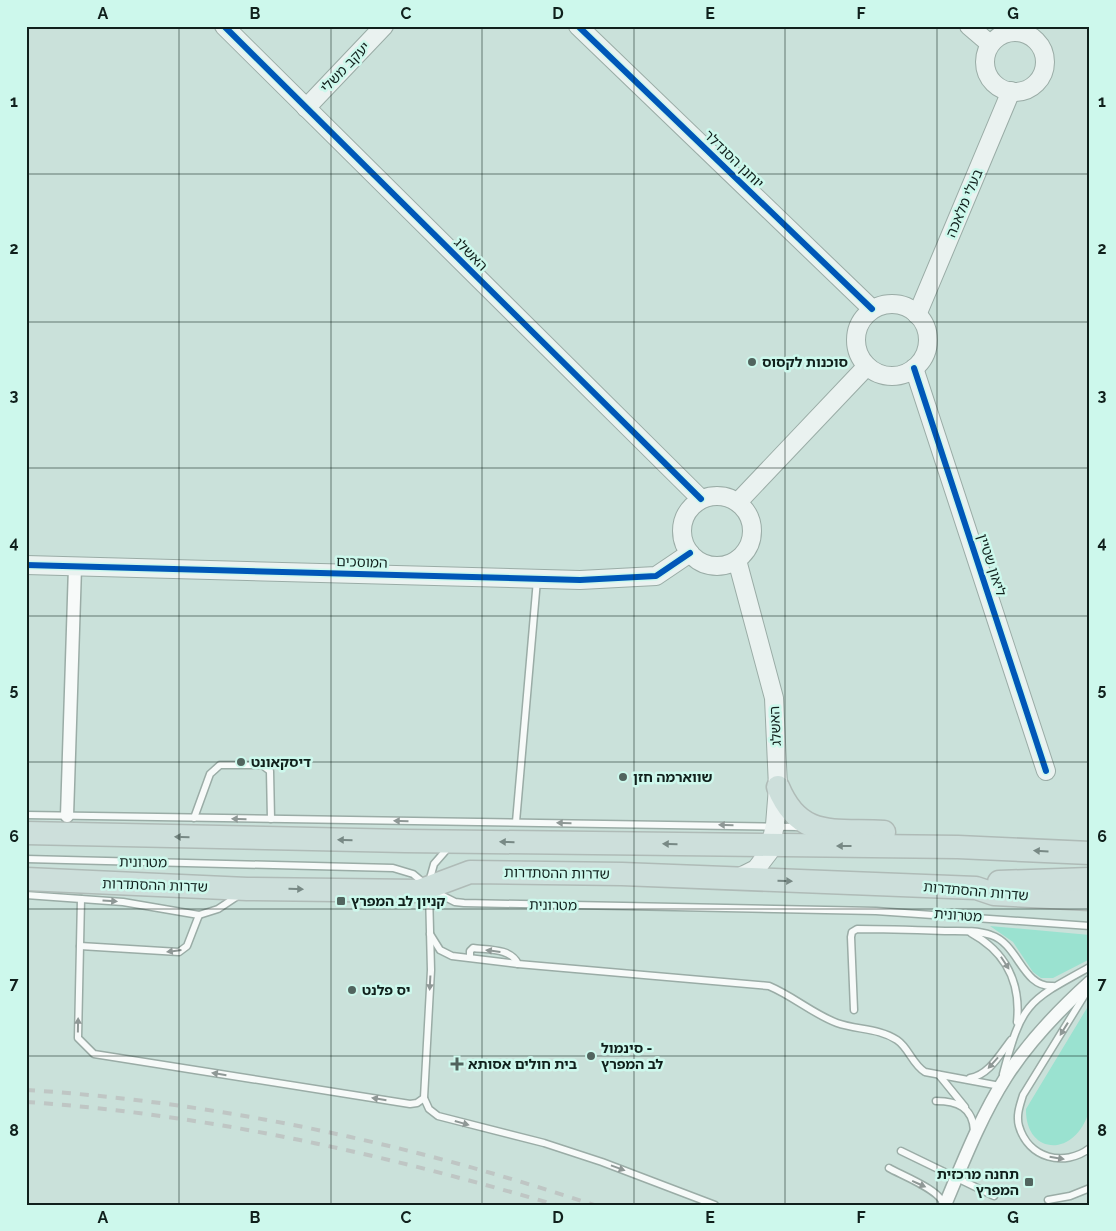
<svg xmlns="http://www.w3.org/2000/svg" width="1116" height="1231" font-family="Raleway,'Noto Sans Hebrew',sans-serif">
	<rect width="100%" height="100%" fill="#cae1da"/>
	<!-- green -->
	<g fill="#9ae2d0">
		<path d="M990 926 1090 935V959L1053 978H1041L1033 972 1013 942Z"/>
		<path d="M1090 1003C1090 1029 1090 1055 1090 1081 1090 1090 1092 1103 1089 1111 1075 1159 1025 1155 1026 1109Z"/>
	</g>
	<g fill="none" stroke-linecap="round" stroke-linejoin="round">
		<defs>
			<g id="lane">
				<path d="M26 815 800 827"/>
				<path d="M194 818 210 774 220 765H262L270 771 271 819"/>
				<path d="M516 822 537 580"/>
				<path d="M26 859 393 868 413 874 425 884"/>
				<path d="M429 882 434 864 448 848"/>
				<path d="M435 892 455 902 464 903 876 911 1090 926"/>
				<path d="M26 895 123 902 199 915 218 909 239 895"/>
				<path d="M81 899 78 1038 94 1054 410 1104 417 1103 424 1098 431 970 429 892"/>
				<path d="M971 933C1006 952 1021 983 1017 1022"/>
				<path d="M430 934 440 950 452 956 518 964 769 986C793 996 813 1014 837 1023 857 1030 879 1028 897 1040 909 1048 912 1064 925 1072L1000 1086 1001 1084"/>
				<path d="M80 946 179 952 187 946 199 915"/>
				<path d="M470 957V951L473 948C488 950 511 948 518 964"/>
				<path d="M1089 988 1023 1095C1020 1105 1016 1115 1019 1126 1028 1158 1064 1168 1090 1148"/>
				<path d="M854 1010 851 937 852 932 857 929C886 929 916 930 945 931 960 931 977 930 991 935 1019 944 1022 988 1053 986"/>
				<path d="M1003 1074C1022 1003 1026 1002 1090 967"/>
				<path d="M939 1075 965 1107"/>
				<path d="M970 1078C989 1075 1000 1054 1011 1040"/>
				<path d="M424 1098 429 1109 438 1116 544 1143 602 1162 715 1205"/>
				<path d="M936 1101C957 1101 973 1107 974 1131"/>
				<path d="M901 1151 994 1196"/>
				<path d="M889 1168C901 1175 943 1191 943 1205"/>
				<path d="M1048 1200 1070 1196 1090 1188"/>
			</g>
			<g id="street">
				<path d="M67 816 75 567"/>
				<path d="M945 1205C963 1162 981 1116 1006 1077 1029 1041 1059 1010 1090 982"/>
			</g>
			<g id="secondary">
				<path d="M224 26 701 499"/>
				<path d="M578 26 872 309"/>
				<path d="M969 26 990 44"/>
				<circle cx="1015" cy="62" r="30"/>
				<path d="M306 108 384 26"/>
				<circle cx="892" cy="340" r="36"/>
				<path d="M917 315 1011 91"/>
				<path d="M914 368 1046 771"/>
				<circle cx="717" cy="531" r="35"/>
				<path d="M738 502 867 366"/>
				<path d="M26 565 580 580 656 576 690 553"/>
				<path d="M736 879 756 869 769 852 775 825 778 787 774 698 737 560"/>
			</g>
			<g id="highway">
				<path d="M778 787C800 840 834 829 884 832"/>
				<path d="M26 833 405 841 958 847 1090 853"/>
				<path d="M26 879 247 889 419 891 470 872 622 874 976 888 994 894 1090 899"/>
				<path d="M999 882 1090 879"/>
			</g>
		</defs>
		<!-- lane casing -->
		<use href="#lane" stroke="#9aaca6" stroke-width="9"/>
		<!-- street casing -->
		<use href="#street" stroke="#9aaca6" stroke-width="15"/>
		<!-- secondary casing -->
		<use href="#secondary" stroke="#9aaca6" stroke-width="20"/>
		<!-- highway casing -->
		<use href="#highway" stroke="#afbbb7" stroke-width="25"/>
		<!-- lane -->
		<use href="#lane" stroke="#f7faf9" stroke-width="6"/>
		<!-- street -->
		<use href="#street" stroke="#f7faf9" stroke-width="12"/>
		<!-- secondary -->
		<use href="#secondary" stroke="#eaf2f0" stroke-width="18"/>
		<!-- highway -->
		<use href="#highway" stroke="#cddfdb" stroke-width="22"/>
		<!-- rail -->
		<g stroke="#bfc6c4" stroke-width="4" stroke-dasharray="9 9" stroke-linecap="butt">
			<path d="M26 1090C219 1102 411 1144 594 1205"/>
			<path d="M26 1102C207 1114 383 1154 556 1205"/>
		</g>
		<defs>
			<g id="cycleway">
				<path d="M224 26 701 499"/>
				<path d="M578 26 872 309"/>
				<path d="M914 368 1046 771"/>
				<path d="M26 565 580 580 656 576 690 553"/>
			</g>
		</defs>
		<!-- cycleway casing -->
		<use href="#cycleway" stroke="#cdf8ec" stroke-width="9"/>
		<!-- cycleway -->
		<use href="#cycleway" stroke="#0057b8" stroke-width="6"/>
	</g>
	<!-- one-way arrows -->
	<defs><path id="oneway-solid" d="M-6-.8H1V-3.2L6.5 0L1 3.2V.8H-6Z" transform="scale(1.25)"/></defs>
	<g fill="#8f9896">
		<use href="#oneway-solid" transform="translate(239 819) rotate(-179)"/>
		<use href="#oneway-solid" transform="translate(401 821) rotate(-179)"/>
		<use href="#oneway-solid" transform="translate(564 823) rotate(-179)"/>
		<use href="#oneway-solid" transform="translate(726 825) rotate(-179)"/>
		<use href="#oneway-solid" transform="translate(110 901) rotate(4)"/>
		<use href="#oneway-solid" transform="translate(174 951) rotate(173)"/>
		<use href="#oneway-solid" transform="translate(493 951) rotate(-173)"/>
		<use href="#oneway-solid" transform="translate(1005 963) rotate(57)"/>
		<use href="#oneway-solid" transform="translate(430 983) rotate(93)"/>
		<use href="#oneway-solid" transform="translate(78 1025) rotate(-89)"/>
		<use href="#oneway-solid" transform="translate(1064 1029) rotate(122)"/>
		<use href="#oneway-solid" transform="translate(993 1063) rotate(132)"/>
		<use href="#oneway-solid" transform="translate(219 1074) rotate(-171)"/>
		<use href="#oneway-solid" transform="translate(379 1099) rotate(-171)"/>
		<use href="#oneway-solid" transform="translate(462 1123) rotate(16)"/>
		<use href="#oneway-solid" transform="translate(1057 1158) rotate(9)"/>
		<use href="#oneway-solid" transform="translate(618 1168) rotate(20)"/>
		<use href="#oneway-solid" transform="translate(919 1184) rotate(24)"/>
	</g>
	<g fill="#788985">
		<use href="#oneway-solid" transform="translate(182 837) rotate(-179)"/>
		<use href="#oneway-solid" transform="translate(345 840) rotate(-179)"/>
		<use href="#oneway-solid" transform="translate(507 842) rotate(-179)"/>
		<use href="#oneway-solid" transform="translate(670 844) rotate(-179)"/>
		<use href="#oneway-solid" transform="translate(844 846) rotate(-180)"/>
		<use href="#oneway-solid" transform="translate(1041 851) rotate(-177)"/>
		<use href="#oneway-solid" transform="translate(785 881) rotate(2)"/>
		<use href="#oneway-solid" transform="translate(296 889) rotate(1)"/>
	</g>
	<!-- grid -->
	<path fill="none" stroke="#10201c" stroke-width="1" stroke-opacity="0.55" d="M179 26V1205M331 26V1205M482 26V1205M634 26V1205M785 26V1205M937 26V1205M26 174H1090M26 322H1090M26 468H1090M26 616H1090M26 762H1090M26 909H1090M26 1056H1090"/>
	<!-- markers -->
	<g fill="#51645e" stroke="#cdf8ec" stroke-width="2">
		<circle cx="752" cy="362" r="5"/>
		<circle cx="241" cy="762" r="5"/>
		<circle cx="623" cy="777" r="5"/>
		<rect x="336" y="896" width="10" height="10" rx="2.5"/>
		<circle cx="352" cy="990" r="5"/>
		<circle cx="591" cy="1056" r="5"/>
		<path d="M454.5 1056.5h5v5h5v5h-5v5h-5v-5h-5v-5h5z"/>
		<rect x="1024" y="1177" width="10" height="10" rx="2.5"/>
	</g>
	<g text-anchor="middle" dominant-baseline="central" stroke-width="5" stroke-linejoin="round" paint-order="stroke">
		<!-- street labels -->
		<g font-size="14" fill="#10201c" stroke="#cdf8ec">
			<text transform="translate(345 67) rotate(-46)">יעקב משלי</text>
			<text transform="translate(734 159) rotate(44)">יוחנן הסנדלר</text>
			<text transform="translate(964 203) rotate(-67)">בעלי מלאכה</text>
			<text transform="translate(471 254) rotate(45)">האשלג</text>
			<text transform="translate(362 562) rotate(2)">המוסכים</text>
			<text transform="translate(992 565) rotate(72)">ליאון שטיין</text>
			<text transform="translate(775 726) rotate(-93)">האשלג</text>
			<text transform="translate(143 862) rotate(1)">מטרונית</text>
			<text transform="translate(557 873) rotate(1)">שדרות ההסתדרות</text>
			<text transform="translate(155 885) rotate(2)">שדרות ההסתדרות</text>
			<text transform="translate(976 891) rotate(5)">שדרות ההסתדרות</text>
			<text transform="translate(553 905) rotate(1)">מטרונית</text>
			<text transform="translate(958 915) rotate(4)">מטרונית</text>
		</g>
		<!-- poi labels -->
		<g font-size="14" font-weight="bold" fill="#10201c" stroke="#cdf8ec" text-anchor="start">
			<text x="762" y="362">סוכנות לקסוס</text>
			<text x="251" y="762">דיסקאונט</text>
			<text x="633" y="777">שווארמה חזן</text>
			<text x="351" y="901">קניון לב המפרץ</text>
			<text x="362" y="990">יס פלנט</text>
			<text x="601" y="1048">סינמול -<tspan x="601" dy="16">לב המפרץ</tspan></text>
			<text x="468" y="1064">בית חולים אסותא</text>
			<text x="1019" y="1174" text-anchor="end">תחנה מרכזית<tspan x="1019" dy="16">המפרץ</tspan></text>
		</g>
	</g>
	<!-- border -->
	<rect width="1116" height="1231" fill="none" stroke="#cdf8ec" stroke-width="55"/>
	<rect x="28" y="28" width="1060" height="1176" fill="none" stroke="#10201c" stroke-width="2"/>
	<g font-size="16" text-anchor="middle" font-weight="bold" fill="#10201c">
		<text x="103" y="19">A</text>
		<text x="255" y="19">B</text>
		<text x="406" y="19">C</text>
		<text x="558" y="19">D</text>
		<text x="710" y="19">E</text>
		<text x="861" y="19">F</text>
		<text x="1013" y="19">G</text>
		<text x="14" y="107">1</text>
		<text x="1102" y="107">1</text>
		<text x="14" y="254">2</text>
		<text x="1102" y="254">2</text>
		<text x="14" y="401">3</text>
		<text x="1102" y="401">3</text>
		<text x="14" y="548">4</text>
		<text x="1102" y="548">4</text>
		<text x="14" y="695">5</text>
		<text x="1102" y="695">5</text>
		<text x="14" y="842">6</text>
		<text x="1102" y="842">6</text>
		<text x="14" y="989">7</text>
		<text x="1102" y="989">7</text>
		<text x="14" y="1136">8</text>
		<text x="1102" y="1136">8</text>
		<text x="103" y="1223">A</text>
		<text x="255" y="1223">B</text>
		<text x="406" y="1223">C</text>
		<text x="558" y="1223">D</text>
		<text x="710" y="1223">E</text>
		<text x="861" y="1223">F</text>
		<text x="1013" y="1223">G</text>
	</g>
</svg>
